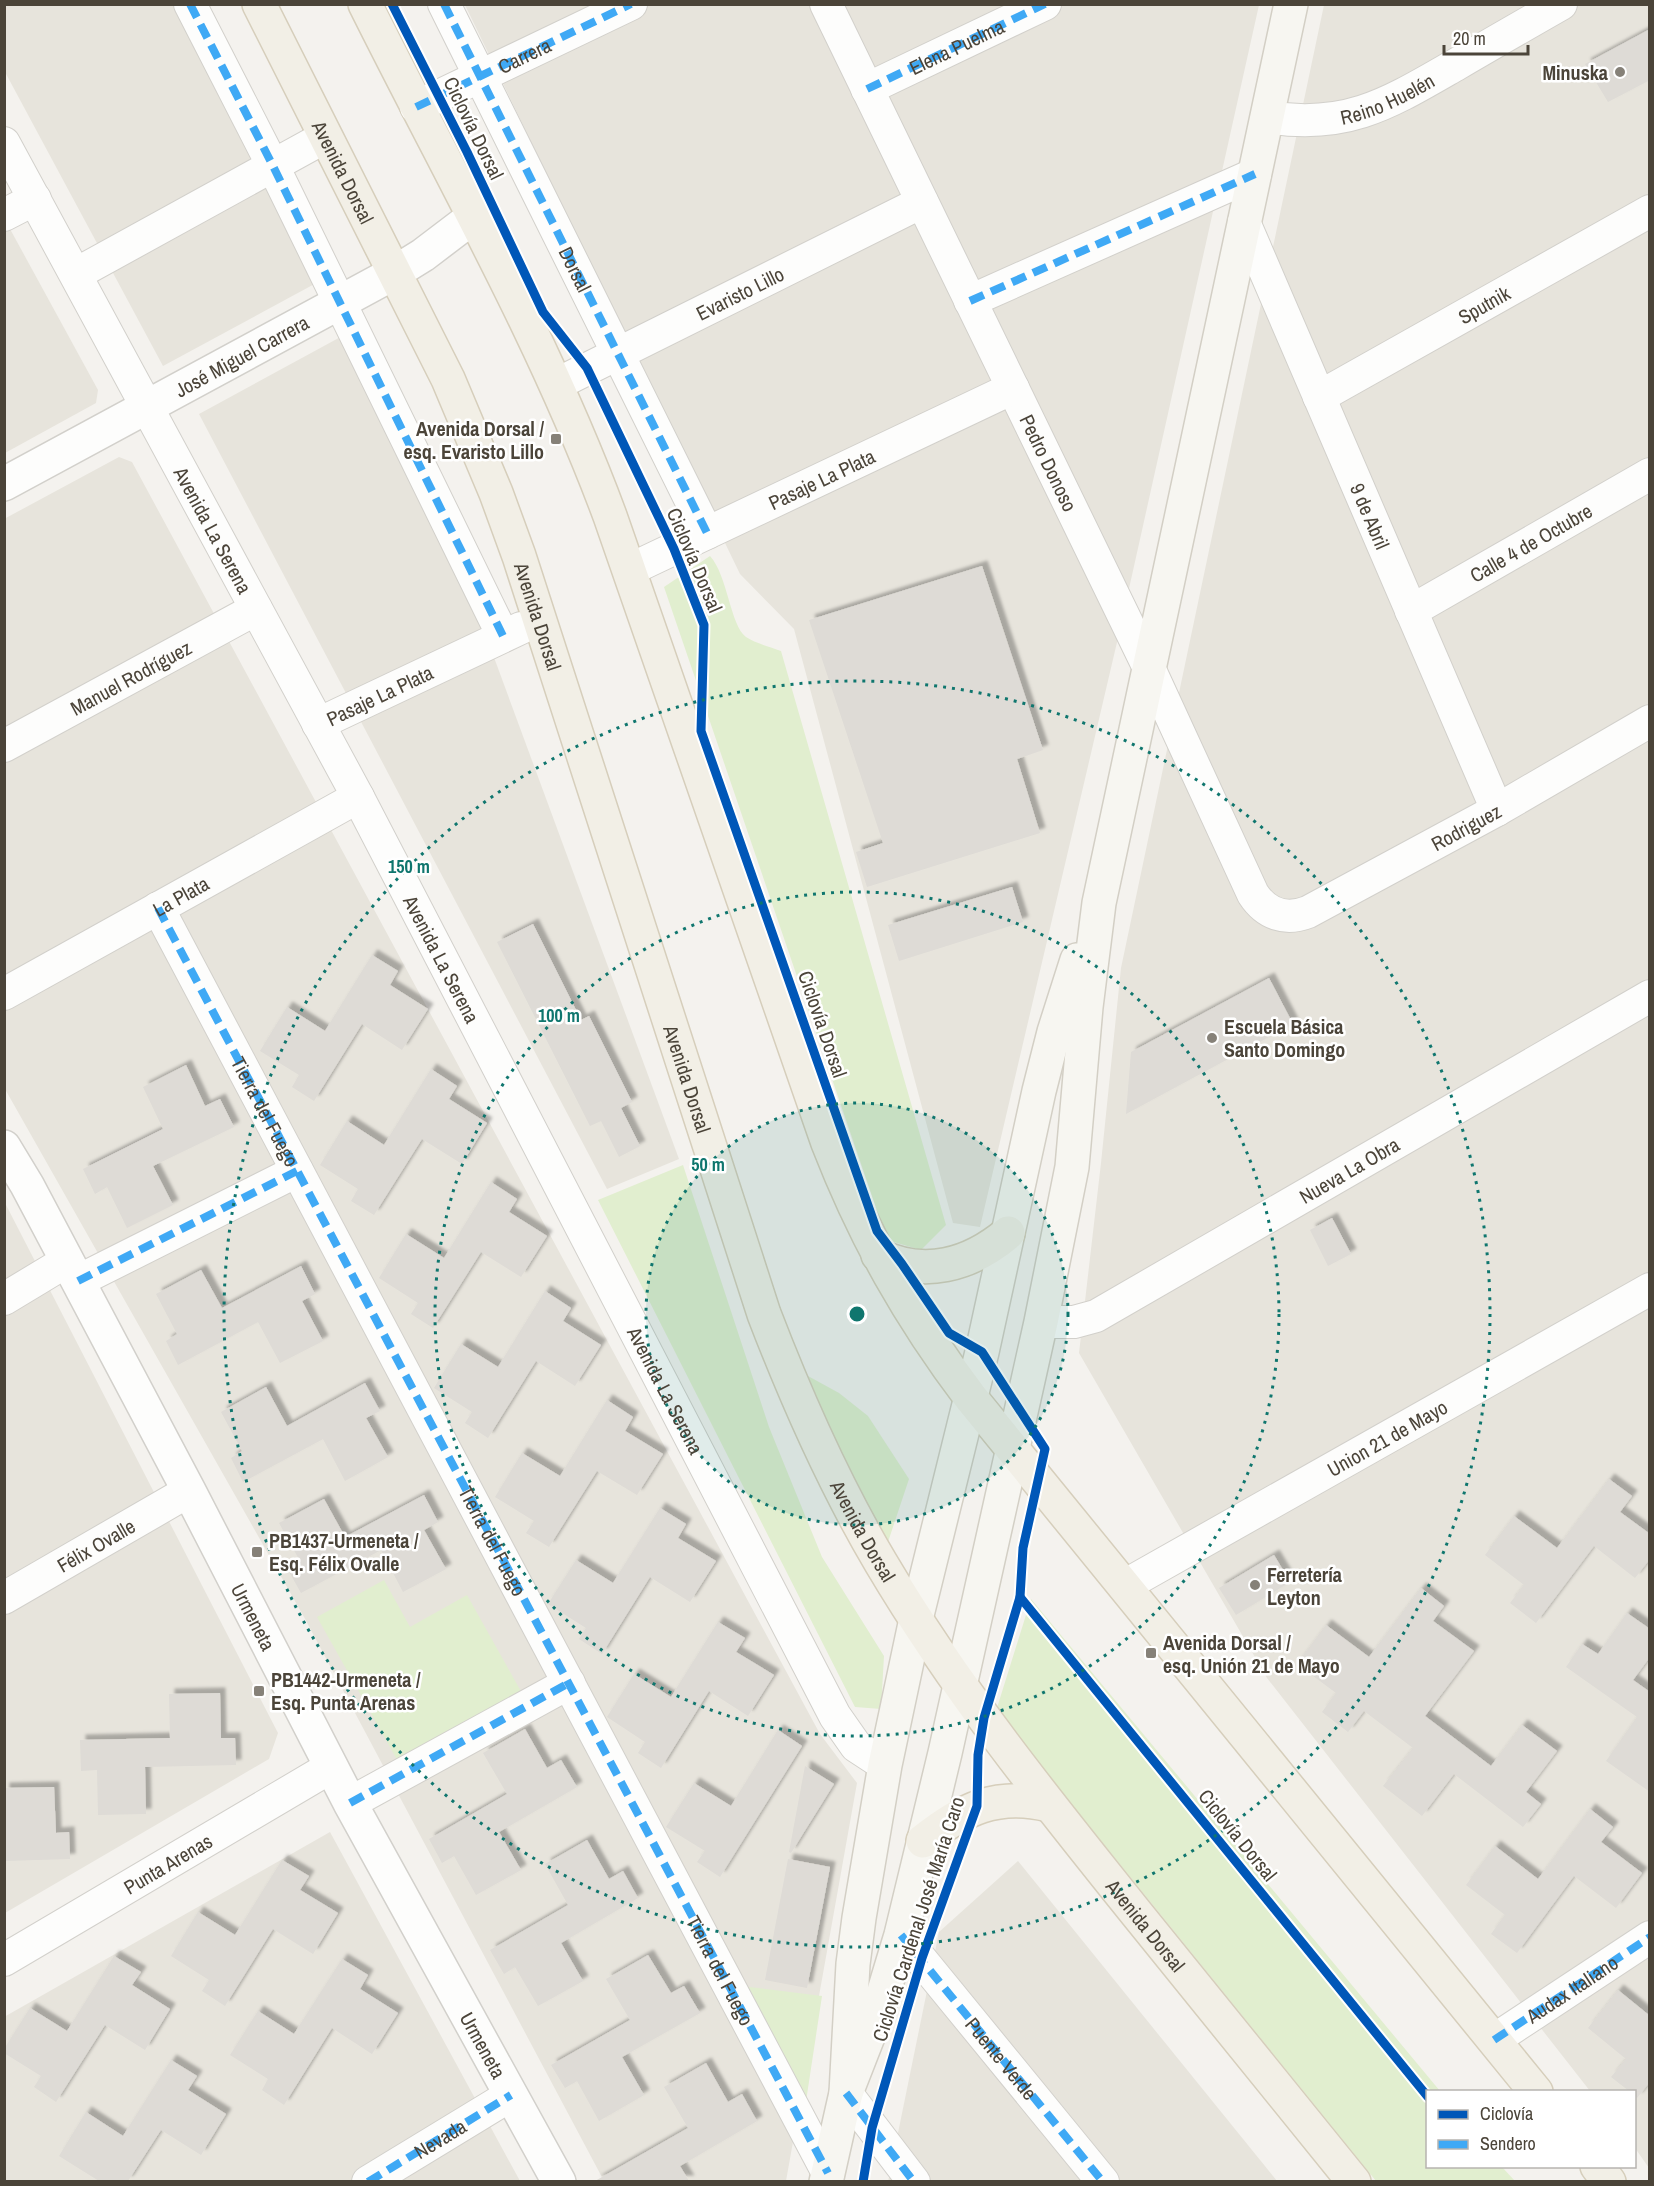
<svg xmlns="http://www.w3.org/2000/svg" width="1654" height="2186" font-family="'Archivo Narrow',sans-serif">
	<defs>
		<filter id="shadow"><feDropShadow dx="5.5" dy="-5.5" stdDeviation="1.5" flood-color="#0004"/></filter>
	</defs>
	<rect width="100%" height="100%" fill="#f4f2ee"/>
	<!-- residential -->
	<g fill="#e7e4dc">
		<path d="M4 5H185L320 281 163 366 5 72Z"/>
		<path d="M465 5H1259L1118 638 980 1227 953 1223 794 629 740 574Z"/>
		<path d="M1324 5H1648L1650 9 1649 2168 1635 2148 1634 2092 1590 2091 1267 1678 1079 1353 1101 1163 1121 968Z"/>
		<path d="M4 218 98 390 96 403 5 453Z"/>
		<path d="M346 334 461 568 679 1159 607 1189 199 414Z"/>
		<path d="M119 457 132 462 820 1734 857 1783 786 2181H604L304 1617 5 1089 4 519Z"/>
		<path d="M4 1201 278 1733 269 1759 5 1913Z"/>
		<path d="M330 1832 520 2181H5L4 2017Z"/>
		<path d="M1018 1861 1277 2181 888 2182 939 1932Z"/>
	</g>
	<!-- green -->
	<g fill="#e1eecf">
		<path d="M710 556C728 576 730 625 746 637 755 643 770 647 781 651L946 1225 921 1250 887 1240 664 587Z"/>
		<path d="M683 1165 769 1427 822 1557 884 1656 881 1709 855 1707 598 1200Z"/>
		<path d="M808 1376 839 1393 868 1416 909 1479 888 1542 845 1465Z"/>
		<path d="M384 1580 410 1627 467 1595 523 1695 400 1765 317 1617Z"/>
		<path d="M1031 1599 1440 2091 1428 2092V2166L1502 2167 1515 2181H1376L996 1711Z"/>
		<path d="M741 1986 822 1996 805 2108Z"/>
	</g>
	<!-- building -->
	<g fill="#dedbd6" filter="url(#shadow)">
		<path d="M1650 29V80L1608 102 1585 64Z"/>
		<path d="M982 566 1043 750 1017 759 1040 833 867 887 856 852 883 843 809 620Z"/>
		<path d="M1012 887 1023 922 899 961 888 925Z"/>
		<path d="M533 924 581 1020 589 1016 632 1102 621 1108 640 1146 619 1157 601 1121 590 1126 497 942Z"/>
		<path d="M372 955 398 971 390 985 428 1009 402 1050 362 1024 314 1101 292 1087 299 1075 260 1051 287 1007 325 1031Z"/>
		<path d="M1269 978 1293 1024 1126 1114 1131 1052Z"/>
		<path d="M186 1065 205 1106 220 1099 234 1127 153 1166 173 1205 127 1228 107 1187 95 1194 83 1169 163 1129 143 1087Z"/>
		<path d="M431 1069 457 1086 449 1099 487 1123 462 1164 422 1139 374 1215 351 1201 358 1189 320 1165 347 1121 384 1145Z"/>
		<path d="M491 1182 517 1199 509 1212 547 1236 521 1277 481 1252 433 1328 411 1314 418 1303 379 1278 406 1234 444 1258Z"/>
		<path d="M1332 1218 1351 1254 1328 1266 1310 1230Z"/>
		<path d="M301 1266 315 1294 302 1301 323 1341 280 1363 258 1322 178 1365 166 1341 177 1334 156 1294 201 1270 222 1308Z"/>
		<path d="M545 1291 571 1308 563 1321 601 1345 575 1386 536 1361 488 1438 465 1423 472 1412 434 1388 461 1344 498 1367Z"/>
		<path d="M365 1383 380 1411 366 1418 388 1457 345 1481 323 1439 243 1482 231 1458 242 1451 221 1412 266 1387 287 1426Z"/>
		<path d="M607 1400 633 1417 625 1431 663 1454 637 1495 597 1471 549 1547 526 1533 534 1521 495 1497 522 1453 560 1476Z"/>
		<path d="M1609 1479 1632 1496 1620 1512 1650 1534V1559L1635 1578 1594 1546 1536 1623 1510 1603 1524 1585 1485 1555 1514 1516 1557 1548Z"/>
		<path d="M424 1495 438 1522 424 1530 446 1569 403 1592 381 1550 301 1593 288 1570 301 1563 279 1523 324 1499 345 1537Z"/>
		<path d="M660 1508 686 1524 678 1538 716 1561 690 1602 650 1577 602 1654 579 1639 586 1628 548 1604 576 1560 613 1583Z"/>
		<path d="M1274 1555 1290 1582 1236 1615 1219 1588Z"/>
		<path d="M1421 1588 1444 1606 1433 1621 1474 1651 1425 1716 1491 1766 1522 1725 1557 1751 1526 1792 1541 1804 1523 1827 1454 1774 1422 1816 1383 1786 1413 1748 1364 1711 1348 1732 1322 1712 1336 1693 1297 1664 1326 1625 1369 1657Z"/>
		<path d="M1627 1613 1650 1629V1657L1633 1680 1650 1692V1792L1606 1761 1637 1717 1566 1667 1582 1644 1598 1654Z"/>
		<path d="M718 1622 745 1638 736 1652 774 1675 748 1716 709 1691 661 1768 638 1753 645 1742 607 1717 634 1674 671 1697Z"/>
		<path d="M220 1693 221 1738H235L236 1765 145 1767 146 1814 98 1815 97 1770 81 1771 80 1740 170 1738 169 1694Z"/>
		<path d="M525 1729 547 1768 561 1760 577 1787 499 1832 521 1870 476 1895 454 1856 442 1863 429 1839 507 1794 483 1753Z"/>
		<path d="M778 1730 802 1746 720 1877 697 1862 705 1851 666 1827 694 1783 731 1806Z"/>
		<path d="M805 1766 834 1784 791 1853 789 1852Z"/>
		<path d="M54 1787 56 1833 69 1832 70 1859 4 1861V1788Z"/>
		<path d="M1590 1809 1613 1827 1601 1842 1642 1873 1616 1908 1574 1876 1517 1953 1491 1934 1505 1915 1466 1885 1495 1846 1538 1879Z"/>
		<path d="M587 1840 609 1879 623 1871 638 1898 561 1943 583 1981 538 2006 515 1967 504 1974 490 1950 568 1905 545 1864Z"/>
		<path d="M788 1859 830 1867 807 1988 765 1980Z"/>
		<path d="M282 1860 309 1876 300 1890 338 1913 313 1954 273 1929 225 2006 202 1991 209 1980 171 1956 198 1912 235 1935Z"/>
		<path d="M648 1955 671 1993 684 1986 700 2013 622 2057 644 2095 599 2121 577 2081 565 2088 551 2065 630 2020 606 1979Z"/>
		<path d="M114 1956 141 1972 132 1985 170 2009 145 2050 105 2025 56 2102 34 2087 41 2076 4 2053V2049L30 2008 67 2031Z"/>
		<path d="M342 1959 368 1975 360 1989 398 2013 372 2054 332 2028 284 2105 262 2090 268 2079 230 2055 258 2011 294 2034Z"/>
		<path d="M1618 1990 1650 2016V2082L1637 2098 1635 2096V2091H1629L1611 2077 1626 2059 1588 2028Z"/>
		<path d="M171 2060 197 2076 188 2090 226 2114 201 2155 161 2130 128 2181H99L59 2156 86 2112 123 2136Z"/>
		<path d="M706 2063 728 2102 742 2094 757 2121 680 2166 689 2181H595L688 2128 664 2087Z"/>
	</g>
	<g fill="none" stroke-linecap="round" stroke-linejoin="round">
		<defs>
			<g id="minor">
				<path d="M190 4 273 166 503 636"/>
				<path d="M444 4 707 533"/>
				<path id="s1" d="M826 4 1149 668 1253 894C1266 914 1285 921 1308 912L1497 810 1650 721"/>
				<path d="M867 89 1045 4"/>
				<path d="M416 107 631 4"/>
				<path id="s2" d="M1267 117C1348 130 1389 103 1457 64 1491 44 1526 24 1561 4"/>
				<path id="s3" d="M4 143 358 797 835 1716 856 1746 885 1765"/>
				<path d="M4 215 35 199"/>
				<path id="s4" d="M1244 222 1497 810"/>
				<path d="M76 274 325 137"/>
				<path d="M970 301 1255 174"/>
				<path id="s5" d="M557 384 922 202"/>
				<path id="s6" d="M1319 397 1650 211"/>
				<path id="s7" d="M629 570 1013 388"/>
				<path id="s8" d="M1411 611 1650 474"/>
				<path id="s9" d="M318 724 521 628"/>
				<path id="s10" d="M4 746 256 609"/>
				<path id="s11" d="M158 908 828 2173"/>
				<path id="s12" d="M4 994 358 797"/>
				<path d="M78 1281 297 1171"/>
				<path d="M4 1299 67 1261"/>
				<path id="s13" d="M1041 1322H1074L1096 1316 1650 996"/>
				<path id="s14" d="M1124 1586 1650 1289"/>
				<path id="s15" d="M4 1598 189 1491"/>
				<path d="M350 1803 569 1683"/>
				<path id="s16" d="M901 1935 1103 2182"/>
				<path id="s17" d="M4 1960 331 1767"/>
				<path id="s18" d="M1494 2040 1650 1937"/>
				<path d="M846 2093 914 2182"/>
				<path id="s19" d="M368 2182 511 2095"/>
			</g>
			<g id="tertiary">
				<path id="s20" d="M4 484 394 273 423 255 473 217"/>
				<path id="s21" d="M4 1147 27 1185 189 1491 350 1803 559 2182"/>
			</g>
			<g id="secondary">
				<path d="M846 2093 878 2011 901 1935 945 1753 1041 1322 1072 1167 1086 1007 1099 903 1291 4"/>
				<path d="M826 2182 846 2093 853 1964 859 1918 885 1765 916 1619 982 1352 1039 1091 1054 1032 1077 960"/>
			</g>
			<g id="primary">
				<path id="s22" d="M259 4 448 379 496 493 519 556 764 1314C797 1400 834 1484 881 1563 955 1688 1046 1801 1137 1914 1209 2003 1282 2092 1354 2182"/>
				<path d="M365 4C449 173 544 338 610 516L828 1143C865 1238 909 1316 971 1398L1536 2092"/>
				<path d="M878 1255C924 1278 970 1265 1008 1233"/>
				<path d="M923 1841C963 1809 997 1792 1049 1805"/>
				<path d="M1597 2166 1609 2182"/>
			</g>
		</defs>
		<!-- minor casing -->
		<use href="#minor" stroke="#d2d0cb" stroke-width="34"/>
		<!-- tertiary casing -->
		<use href="#tertiary" stroke="#d2d0cb" stroke-width="36"/>
		<!-- secondary casing -->
		<use href="#secondary" stroke="#d3cfc5" stroke-width="36"/>
		<!-- primary casing -->
		<use href="#primary" stroke="#d6cebb" stroke-width="36"/>
		<!-- minor -->
		<use href="#minor" stroke="#fdfdfc" stroke-width="32"/>
		<!-- tertiary -->
		<use href="#tertiary" stroke="#fdfdfc" stroke-width="33"/>
		<!-- secondary -->
		<use href="#secondary" stroke="#f7f6f1" stroke-width="33"/>
		<!-- primary -->
		<use href="#primary" stroke="#f2efe6" stroke-width="33"/>
		<!-- quiet -->
		<g stroke="#3fa9f5" stroke-width="8" stroke-dasharray="15 8" stroke-linecap="butt">
			<path d="M190 4 273 166 503 636"/>
			<path id="s23" d="M444 4 707 533"/>
			<path id="s24" d="M867 89 1045 4"/>
			<path id="s25" d="M416 107 631 4"/>
			<path d="M970 301 1255 174"/>
			<path d="M158 908 828 2173"/>
			<path d="M78 1281 297 1171"/>
			<path d="M350 1803 569 1683"/>
			<path d="M901 1935 1103 2182"/>
			<path d="M1494 2040 1650 1937"/>
			<path d="M846 2093 914 2182"/>
			<path d="M368 2182 511 2095"/>
		</g>
		<defs>
			<g id="cycleway">
				<path d="M392 4 467 152 543 312 587 368 674 549 704 625 701 731 877 1231 902 1264 949 1333 982 1352 1045 1449 1023 1548 1020 1597 984 1718 978 1755 977 1806 922 1958 872 2128 863 2182"/>
				<path d="M1020 1597 1428 2097"/>
			</g>
		</defs>
		<!-- cycleway casing -->
		<use href="#cycleway" stroke="#fff" stroke-width="13"/>
		<!-- cycleway -->
		<use href="#cycleway" stroke="#0057b8" stroke-width="9"/>
	</g>
	<!-- distance rings -->
	<circle cx="857" cy="1314" r="211" fill="#0f766e" fill-opacity=".12"/>
	<g fill="none" stroke="#0f766e" stroke-width="3" stroke-dasharray="3 6">
		<circle cx="857" cy="1314" r="211"/>
		<circle cx="857" cy="1314" r="422"/>
		<circle cx="857" cy="1314" r="633"/>
	</g>
	<!-- markers -->
	<g fill="#868178" stroke="#fff" stroke-width="2">
		<circle cx="1620" cy="72" r="6"/>
		<rect x="550" y="433" width="12" height="12" rx="3"/>
		<circle cx="1212" cy="1038" r="6"/>
		<rect x="251" y="1546" width="12" height="12" rx="3"/>
		<circle cx="1255" cy="1585" r="6"/>
		<rect x="1145" y="1647" width="12" height="12" rx="3"/>
		<rect x="253" y="1685" width="12" height="12" rx="3"/>
	</g>
	<g text-anchor="middle" dominant-baseline="central" stroke-width="5" stroke-linejoin="round" paint-order="stroke">
		<!-- street labels -->
		<g font-size="20" fill="#4b4439" stroke="#fff">
			<text stroke="none"><textPath href="#s24" startOffset="99">Elena Puelma</textPath></text>
			<text stroke="none"><textPath href="#s25" startOffset="120">Carrera</textPath></text>
			<text stroke="none"><textPath href="#s2" startOffset="124">Reino Huelén</textPath></text>
			<text transform="translate(474 128) rotate(64)">Ciclovía Dorsal</text>
			<text stroke="none"><textPath href="#s22" startOffset="188">Avenida Dorsal</textPath></text>
			<text stroke="none"><textPath href="#s23" startOffset="296">Dorsal</textPath></text>
			<text stroke="none"><textPath href="#s5" startOffset="204">Evaristo Lillo</textPath></text>
			<text stroke="none"><textPath href="#s6" startOffset="189">Sputnik</textPath></text>
			<text stroke="none"><textPath href="#s20" startOffset="270">José Miguel Carrera</textPath></text>
			<text stroke="none"><textPath href="#s1" startOffset="510">Pedro Donoso</textPath></text>
			<text stroke="none"><textPath href="#s7" startOffset="213">Pasaje La Plata</textPath></text>
			<text stroke="none"><textPath href="#s4" startOffset="320">9 de Abril</textPath></text>
			<text stroke="none"><textPath href="#s3" startOffset="440">Avenida La Serena</textPath></text>
			<text stroke="none"><textPath href="#s8" startOffset="138">Calle 4 de Octubre</textPath></text>
			<text transform="translate(695 560) rotate(67)">Ciclovía Dorsal</text>
			<text stroke="none"><textPath href="#s22" startOffset="674">Avenida Dorsal</textPath></text>
			<text stroke="none"><textPath href="#s10" startOffset="144">Manuel Rodríguez</textPath></text>
			<text stroke="none"><textPath href="#s9" startOffset="68">Pasaje La Plata</textPath></text>
			<text stroke="none"><textPath href="#s1" startOffset="1230">Rodriguez</textPath></text>
			<text stroke="none"><textPath href="#s12" startOffset="202">La Plata</textPath></text>
			<text stroke="none"><textPath href="#s3" startOffset="926">Avenida La Serena</textPath></text>
			<text transform="translate(823 1024) rotate(71)">Ciclovía Dorsal</text>
			<text stroke="none"><textPath href="#s22" startOffset="1160">Avenida Dorsal</textPath></text>
			<text stroke="none"><textPath href="#s11" startOffset="230">Tierra del Fuego</textPath></text>
			<text stroke="none"><textPath href="#s13" startOffset="348">Nueva La Obra</textPath></text>
			<text stroke="none"><textPath href="#s3" startOffset="1412">Avenida La Serena</textPath></text>
			<text stroke="none"><textPath href="#s14" startOffset="302">Union 21 de Mayo</textPath></text>
			<text stroke="none"><textPath href="#s22" startOffset="1646">Avenida Dorsal</textPath></text>
			<text stroke="none"><textPath href="#s11" startOffset="716">Tierra del Fuego</textPath></text>
			<text stroke="none"><textPath href="#s15" startOffset="106">Félix Ovalle</textPath></text>
			<text stroke="none"><textPath href="#s21" startOffset="532">Urmeneta</textPath></text>
			<text transform="translate(1238 1835) rotate(51)">Ciclovía Dorsal</text>
			<text stroke="none"><textPath href="#s17" startOffset="190">Punta Arenas</textPath></text>
			<text transform="translate(918 1919) rotate(-72)">Ciclovía Cardenal José María Caro</text>
			<text stroke="none"><textPath href="#s22" startOffset="2132">Avenida Dorsal</textPath></text>
			<text stroke="none"><textPath href="#s11" startOffset="1202">Tierra del Fuego</textPath></text>
			<text stroke="none"><textPath href="#s18" startOffset="93">Audax Italiano</textPath></text>
			<text stroke="none"><textPath href="#s21" startOffset="1018">Urmeneta</textPath></text>
			<text stroke="none"><textPath href="#s16" startOffset="159">Puente Verde</textPath></text>
			<text stroke="none"><textPath href="#s19" startOffset="84">Nevada</textPath></text>
		</g>
		<!-- poi labels -->
		<g font-size="20" font-weight="bold" fill="#4b4439" stroke="#fff" text-anchor="start">
			<text x="1608" y="72" text-anchor="end">Minuska</text>
			<text x="544" y="428" text-anchor="end">Avenida Dorsal /<tspan x="544" dy="23">esq. Evaristo Lillo</tspan></text>
			<text x="1224" y="1026">Escuela Básica<tspan x="1224" dy="23">Santo Domingo</tspan></text>
			<text x="269" y="1540">PB1437-Urmeneta /<tspan x="269" dy="23">Esq. Félix Ovalle</tspan></text>
			<text x="1267" y="1574">Ferretería<tspan x="1267" dy="23">Leyton</tspan></text>
			<text x="1163" y="1642">Avenida Dorsal /<tspan x="1163" dy="23">esq. Unión 21 de Mayo</tspan></text>
			<text x="271" y="1679">PB1442-Urmeneta /<tspan x="271" dy="23">Esq. Punta Arenas</tspan></text>
		</g>
	</g>
	<circle cx="857" cy="1314" r="9" fill="#0f766e" stroke="#fff" stroke-width="3"/>
	<g font-size="18" text-anchor="middle" font-weight="bold" fill="#0f766e" stroke="#fff" stroke-width="5" stroke-linejoin="round" paint-order="stroke">
		<text x="409" y="873">150 m</text>
		<text x="559" y="1022">100 m</text>
		<text x="708" y="1171">50 m</text>
	</g>
	<!-- border -->
	<rect width="1654" height="2186" fill="none" stroke="#4b4439" stroke-width="12"/>
	<!-- legend -->
	<rect x="1426" y="2090" width="210" height="78" fill="#ffffff" stroke="#b7b4b0" stroke-width="1.5"/>
	<rect x="1438" y="2110" width="30" height="9" fill="#0057b8" stroke="#b7b4b0" stroke-width="1.5"/>
	<text x="1480" y="2120" font-size="18" fill="#4b4439">Ciclovía</text>
	<rect x="1438" y="2140" width="30" height="9" fill="#3fa9f5" stroke="#b7b4b0" stroke-width="1.5"/>
	<text x="1480" y="2150" font-size="18" fill="#4b4439">Sendero</text>
	<!-- scale -->
	<path d="M1444 45v9h84v-9" fill="none" stroke="#4b4439" stroke-width="3"/>
	<text x="1453" y="45" font-size="18" fill="#4b4439" stroke="#ffffff" stroke-width="4.5" paint-order="stroke">20 m</text>
</svg>
